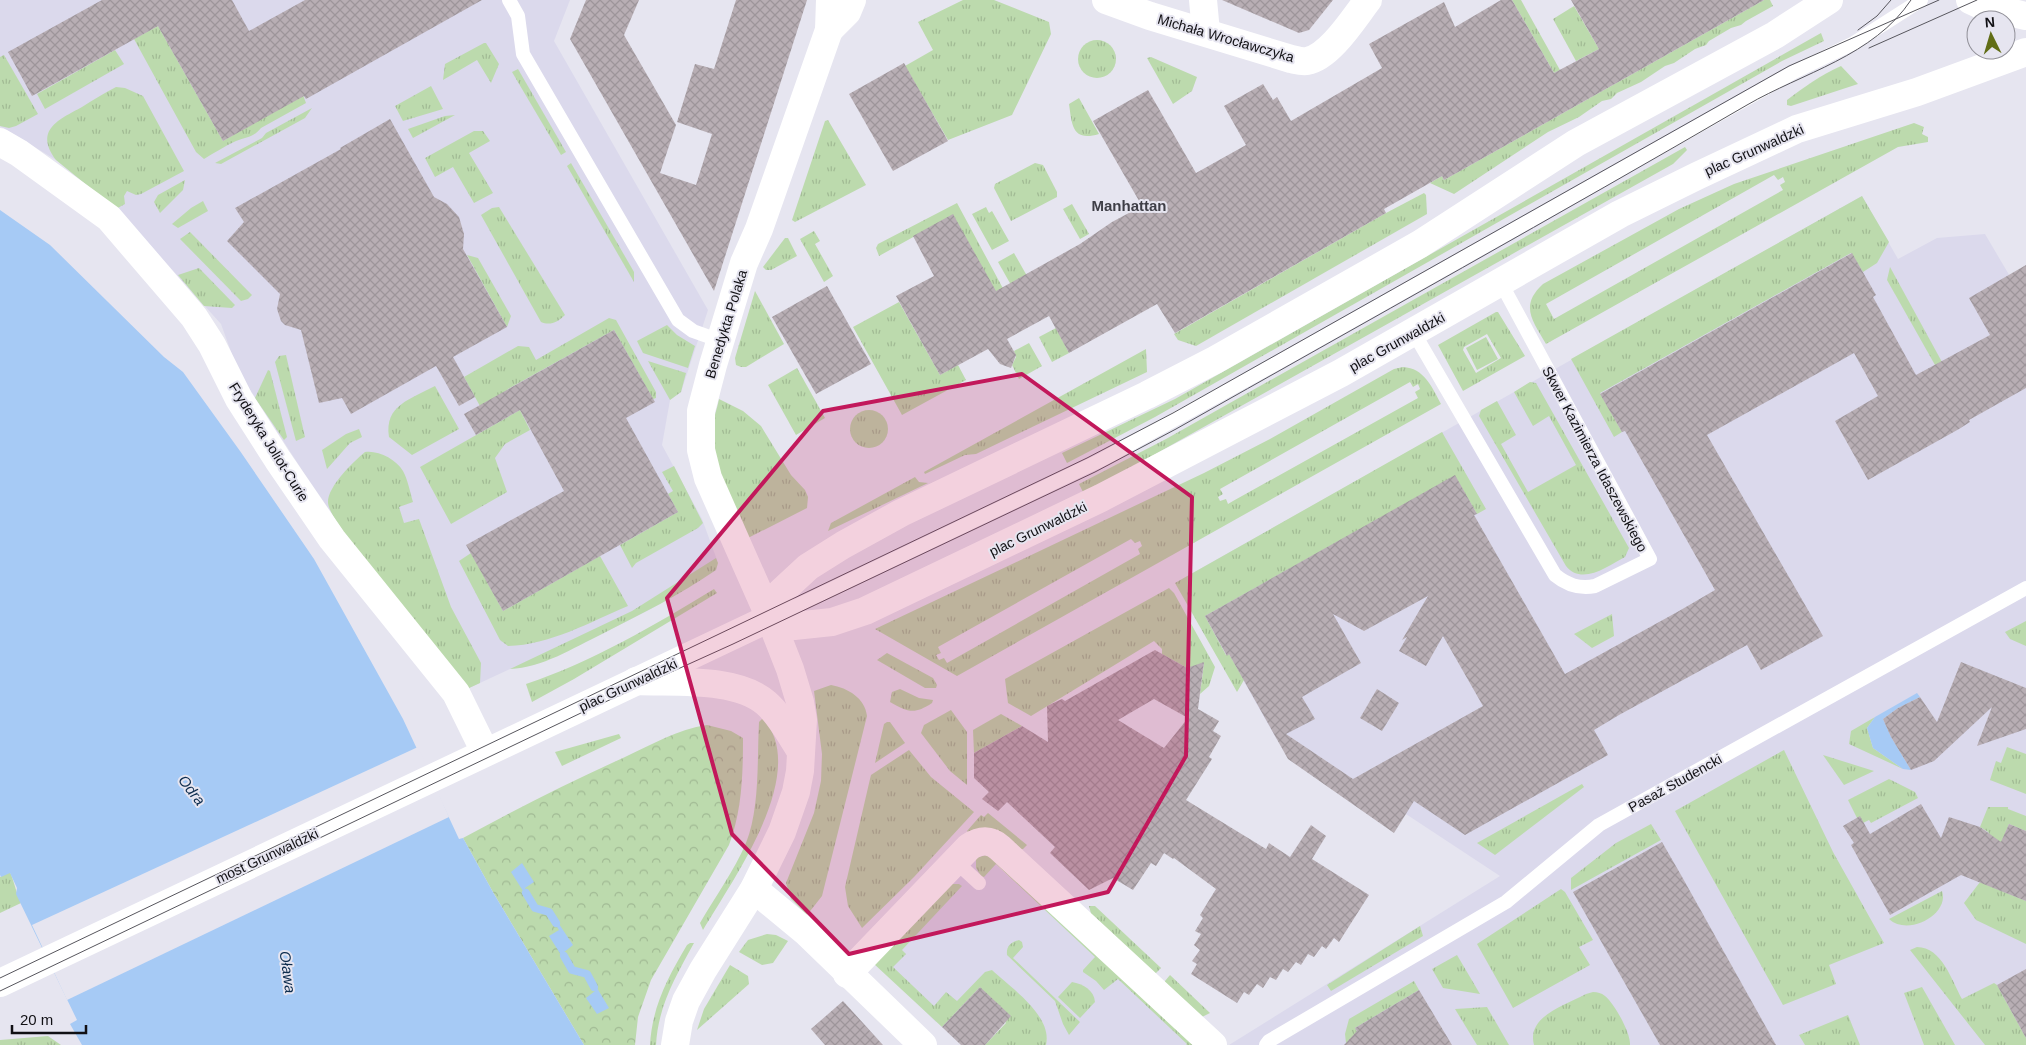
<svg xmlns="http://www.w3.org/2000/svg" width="2026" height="1045" font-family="Arial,sans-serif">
	<defs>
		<pattern id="grass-tufts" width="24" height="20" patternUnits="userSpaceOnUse" patternTransform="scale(1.25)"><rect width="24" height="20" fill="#bcdaad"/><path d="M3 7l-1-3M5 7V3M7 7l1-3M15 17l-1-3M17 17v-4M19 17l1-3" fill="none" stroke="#a1ba94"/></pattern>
		<pattern id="park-crowns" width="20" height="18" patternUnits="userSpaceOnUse" patternTransform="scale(1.25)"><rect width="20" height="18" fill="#bcdaad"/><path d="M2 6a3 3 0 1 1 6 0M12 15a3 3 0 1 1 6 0" fill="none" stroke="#a1ba94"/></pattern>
		<pattern id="building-cross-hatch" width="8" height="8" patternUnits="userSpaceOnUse" patternTransform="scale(1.25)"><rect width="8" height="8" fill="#b8aeb4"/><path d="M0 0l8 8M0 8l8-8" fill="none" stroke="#9d959a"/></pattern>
	</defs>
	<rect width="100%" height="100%" fill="#e6e5f0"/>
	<!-- built -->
	<g fill="#dbd9ec">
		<path d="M0 0H570L554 41 708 310 681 392 670 400 662 445 702 519 717 560 716 570 651 609 584 643 534 665 510 669 467 689 351 541 304 473 238 371 221 324 123 215 99 193 56 160 0 126Z"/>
		<path d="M1862 196 1898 259 1937 238 1985 234 2021 295 2026 293V1045H1229L1500 876 1286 735 1277 740 1229 655 1227 656 1175 583Z"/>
		<path d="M984 854 1196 1045H1046L1047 1039 1043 1023 992 970 936 1022 874 960 978 856Z"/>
	</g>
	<!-- grass -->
	<g fill="url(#grass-tufts)" fill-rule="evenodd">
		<path d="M963 0H994L1049 22 1051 34 1012 115 948 140 905 66 933 50 918 22Z"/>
		<path d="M1512 0H1521L1560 70 1554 73Z"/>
		<path d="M1764 0H1770L1773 6 1746 21 1741 25 1731 28 1709 41 1706 45 1695 49 1674 63 1665 66 1641 82 1617 93 1611 99 1602 101 1579 117 1548 132 1454 194 1430 183 1442 176 1444 180Z"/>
		<path d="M1574 6 1599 49 1576 61 1553 19Z"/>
		<path d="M158 26 223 141 303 95 306 103 261 128C253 138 246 137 236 141 225 146 214 153 204 159L196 152 134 39Z"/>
		<path d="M1821 33 1824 41 1782 61 1155 417 1067 463 1062 453 1175 399Z"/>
		<circle cx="1097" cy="59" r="19"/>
		<path d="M484 43H486L499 64 491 83 477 60 443 80 445 64Z"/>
		<path d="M115 50 124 64 45 109 37 94Z"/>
		<path d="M4 55 38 114 16 126 9 128 0 126V57Z"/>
		<path d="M1151 57 1197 77 1192 91 1173 104 1147 58Z"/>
		<path d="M1841 66 1858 84 1791 106 1787 105V100C1804 87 1821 75 1841 66Z"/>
		<path d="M518 69 566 152 561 155 512 72Z"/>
		<path d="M431 86 443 109 403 121 395 106Z"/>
		<path d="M116 87 125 88 143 96 184 171 141 194 136 195 127 191 124 196 125 204 116 209 56 160C34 130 58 120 82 107 93 100 104 93 116 87Z"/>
		<path d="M1079 98 1099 134C1072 142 1072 125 1069 104Z"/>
		<path d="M312 108 305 118 221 164 215 163 262 138 266 133Z"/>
		<path d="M455 115 413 138 408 129 445 116Z"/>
		<path d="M828 120 866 185 795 222 792 220 825 121Z"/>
		<path d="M1914 123 1924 127 1922 134 1928 137V142L1898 147 1546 344C1533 321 1519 306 1543 284L1679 209 1734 184ZM1774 175 1778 180 1783 177 1785 182 1780 185 1783 190 1554 319 1546 304Z"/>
		<path d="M474 131H483L490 141 469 153 493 193 474 203 453 167 435 177 425 158Z"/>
		<path d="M1685 147 1687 150 1673 164 1084 494 1079 484 1166 439Z"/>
		<path d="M571 163 634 272V282L567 166Z"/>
		<path d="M1035 163 1043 165 1057 192V197L1011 221 994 188 995 184Z"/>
		<path d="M185 180 183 190 160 213 154 202 158 195Z"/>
		<path d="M1424 193 1426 195 1427 214 1196 346 1178 340 1174 334 1386 213Z"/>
		<path d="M1862 196 1889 242 1877 263 1863 272 1851 253 1600 393 1622 432 1614 437 1571 359Z"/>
		<path d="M203 201 208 211 178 228 172 224 191 208Z"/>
		<path d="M957 203 1013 307 1006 311 953 215 879 256 876 248 878 244Z"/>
		<path d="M1072 204 1089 234 1080 239 1063 209Z"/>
		<path d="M499 207 565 315C558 322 550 326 541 322L481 215 492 208Z"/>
		<path d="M986 207 989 213 992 211 1009 241 992 250 972 214Z"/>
		<path d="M814 231 820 241 815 244 833 276 824 282 800 239Z"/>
		<path d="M190 232 252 295 248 299 241 301 180 239Z"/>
		<path d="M785 238H788L797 256 771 270H766L763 267Z"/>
		<path d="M1014 253 1048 313 1032 322 998 262Z"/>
		<path d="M467 255 478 258 511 316 507 327Z"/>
		<path d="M1890 267 1942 362 1935 365 1887 280Z"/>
		<path d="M199 268 235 305 232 308 204 306 178 275Z"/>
		<path d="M755 291 784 344 746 367H741L736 365 735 358Z"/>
		<path d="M899 302 940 375 958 365 966 380 902 415 853 327Z"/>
		<path d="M1496 312H1498L1525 356 1463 391 1438 345ZM1487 334 1501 358 1476 373 1463 350 1464 347Z"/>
		<path d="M609 318 616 320 656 392V398L653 399 614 330 508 389 486 417 464 377 518 346 529 347 536 360Z"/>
		<path d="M667 325 677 335 695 346 688 368 643 353 637 341Z"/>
		<path d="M1056 328 1069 353 1052 362 1039 337Z"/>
		<path d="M1486 337 1498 359 1477 370 1466 348Z"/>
		<path d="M1029 343 1042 366 1019 379 1012 365 1016 357 1014 351Z"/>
		<path d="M1146 349 1147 372 976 454 965 455 925 474 924 472Z"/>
		<path d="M286 355 305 437 296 441 275 362 279 356Z"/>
		<path d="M648 361 686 373 681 392 670 400Z"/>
		<path d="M1403 367C1424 368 1432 387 1441 404L957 676 875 629 1204 473 1270 439 1394 369ZM1410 382 1413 387 1418 384 1420 389 1415 392 1418 398 1233 501 1228 504 1226 499 1220 501 1218 497 1223 494 1220 489ZM1131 539 1135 543 1140 541 1142 546 1138 549 1140 554 947 663 944 658 939 660 936 655 941 653 938 647Z"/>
		<path d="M797 368 825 418 796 435 768 385Z"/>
		<path d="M268 370 270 371 287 437 284 440 255 398Z"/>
		<path d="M1530 382 1536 383 1629 548 1625 557C1608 566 1582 586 1566 566L1479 416 1481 410 1497 401 1516 435 1501 444 1528 492 1576 465 1549 416 1533 426 1514 392Z"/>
		<path d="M435 386 459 429 412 455 389 437C384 405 411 399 435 386Z"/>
		<path d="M719 399 743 411 761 426 791 475 805 490 808 497 807 508 748 538C734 505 710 467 712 430 713 420 717 409 719 399Z"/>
		<path d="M520 410 530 430 505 444 495 458 507 492 451 524 420 467Z"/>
		<circle cx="869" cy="429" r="19"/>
		<path d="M359 429 362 437 350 443 327 469 322 450 346 434Z"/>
		<path d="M1442 432 1486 509 1477 514 1455 476 1205 616 1226 655 1229 654 1244 680 1237 692 1175 583Z"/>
		<path d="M365 452C378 450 396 459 403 471 408 480 410 492 413 502L399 507 404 523 419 519 451 607 481 663 480 683 467 689C437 650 406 611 375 572 364 558 330 519 328 503 327 487 353 462 365 452Z"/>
		<path d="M674 466 703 523 698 528 636 563 632 568 620 545 678 512 668 494 673 491 662 472Z"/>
		<path d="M915 477 919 482 928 483 828 531 831 523Z"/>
		<path d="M471 553 503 611 600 556 628 606C590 622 550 645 508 646L500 640 459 561Z"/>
		<path d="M716 558 718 563 716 570C680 595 641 614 602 634 573 648 542 668 510 669L632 611Z"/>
		<path d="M1169 588 1174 593 1215 667 1209 686 1200 694 1204 663 1187 668 1162 654V649L1154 641 1031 716 1008 703 1005 679Z"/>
		<path d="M714 589 717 593 574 679 532 702 526 684C592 662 655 625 714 589Z"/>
		<path d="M1612 614 1614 636 1592 648 1574 634Z"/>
		<path d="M2026 621V646L2010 639 2005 632Z"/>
		<path d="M887 653 933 678 937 685 936 688H925L877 660Z"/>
		<path d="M831 685C848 688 865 698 867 716L822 896 807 915 791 899 786 883 814 813 821 781 822 754 814 691Z"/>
		<path d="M900 689 919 698 933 700 932 703C914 715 908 712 890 702L892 692Z"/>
		<path d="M951 710 967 732V785L950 771 921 733 924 725Z"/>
		<path d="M1001 714 1022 726 974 753 973 730Z"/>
		<path d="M1875 717 1867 728 1873 748 1903 769 1849 744 1851 731Z"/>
		<path d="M763 718C811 773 732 880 703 930L700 923C715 897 734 871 746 843 760 808 757 760 759 722Z"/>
		<path d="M887 722H890L905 743 875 763 884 724Z"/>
		<path d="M619 734 621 738 562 766 555 752Z"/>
		<path d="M2007 747 2026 754V794L1990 780 1996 761 2001 763Z"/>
		<path d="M909 750 931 777 974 812 914 877 862 928 848 906 845 887 870 779 871 775Z"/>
		<path d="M1784 750 1833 852 1884 943 1829 965 1836 984 1783 1005 1675 811Z"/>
		<path d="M1823 755 1874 771 1844 785Z"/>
		<path d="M1889 779 1915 792 1918 798 1871 823 1869 820 1863 823 1857 818 1848 800Z"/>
		<path d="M1582 784 1584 787 1495 855 1477 843Z"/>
		<path d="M1988 807H2008V809L2026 816V831L2009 824 1999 848 1988 832 1980 827Z"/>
		<path d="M988 813 1027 845 1023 849 1014 850 969 834 967 831 981 815 984 817Z"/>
		<path d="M1651 824 1661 840 1571 890V878L1616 843Z"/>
		<path d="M989 854 1196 1045H1186L1187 1044 1118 979 1104 990 1096 981 1083 972V970L1095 957 996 864 984 877 981 876 976 868V858Z"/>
		<path d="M10 872C15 884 16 893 21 903L0 913V877Z"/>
		<path d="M1980 882 2026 901V944L1976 920 1964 903Z"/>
		<path d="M952 884H959L962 886 902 950 906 954 893 967 934 1006 946 992 957 1001 985 972 992 970C1011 988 1053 1016 1046 1045H985L1006 1023 980 987 942 1027 873 963Z"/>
		<path d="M1561 889 1565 892 1593 940 1579 947 1590 965 1513 1008 1477 944Z"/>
		<path d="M1942 891C1950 914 1908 937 1889 919Z"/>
		<path d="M1089 906H1095L1161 968 1156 973H1146L1094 925Z"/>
		<path d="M1420 926 1423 936 1331 991 1327 985Z"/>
		<path d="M767 934 776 935 788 941 773 963 762 965 739 952 748 940Z"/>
		<path d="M1019 940 1022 942 1023 947 1013 958 1080 1022 1069 1035 1063 1024 1055 1001 1007 955C1006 946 1011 942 1019 940Z"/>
		<path d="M690 943H694C676 976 658 1006 656 1045H650C652 1007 668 977 687 945Z"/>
		<path d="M1917 947C1942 947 1952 981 1962 999L1994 983 1997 985 2026 1038V1045H1985L1910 950Z"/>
		<path d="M1457 955 1480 994 1443 988 1432 969Z"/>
		<path d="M730 965 748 976 749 984 697 1030 704 1009Z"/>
		<path d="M1170 975 1210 1013 1202 1017 1165 992V981Z"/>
		<path d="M1414 981 1419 990 1355 1028 1365 1045 1346 1043 1345 1034 1349 1019Z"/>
		<path d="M1072 982C1083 984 1094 990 1095 1002L1080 1018 1058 997Z"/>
		<path d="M1922 987 1955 1045H1924L1904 993Z"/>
		<path d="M1593 992C1598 992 1601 993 1605 996 1614 1003 1631 1033 1630 1045H1534C1526 1016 1566 1005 1586 994Z"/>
		<path d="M1487 1007 1509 1045H1477L1455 1009Z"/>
		<path d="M1848 1015 1860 1045H1805L1799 1035Z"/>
		<path d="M48 1036 61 1045H0V1040Z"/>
	</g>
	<!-- park -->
	<path fill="url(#park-crowns)" d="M707 725 731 731 743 738C743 774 742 811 729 845L651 980 638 1017 635 1045H584L494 894 463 838C516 809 570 782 625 757 651 745 678 729 707 725Z"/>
	<!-- water -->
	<g fill="#a6caf5">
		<path d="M0 210 50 245 164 357 183 372 240 451 314 559 403 719 459 839 463 838 494 894 584 1045H82L70 1024 77 1020 16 894 17 888 10 873 1 877 0 875Z"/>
		<path d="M1917 693 1920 697 1898 708 1883 719 1891 737 1911 770 1903 769 1873 748 1867 728 1875 717Z"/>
		<path d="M522 863 534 882 525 888 532 900 530 902 511 872Z"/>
		<path d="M553 915 573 945 563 953 570 964 568 966 549 936 559 930 550 916Z"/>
		<path d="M591 978 609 1008 597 1014 586 998 595 991 588 980Z"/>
	</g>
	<!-- pier -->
	<path fill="#e6e5f0" d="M418 747 449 817 67 1000 32 925Z"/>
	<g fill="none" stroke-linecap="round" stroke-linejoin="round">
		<!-- stream -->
		<g stroke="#a6caf5" stroke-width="8">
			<path d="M526 893 535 908 549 912 556 923"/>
			<path d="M564 956 572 970 587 974 594 987"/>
		</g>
	</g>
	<!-- building -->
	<g fill="url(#building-cross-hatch)" fill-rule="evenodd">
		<path d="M102 0H232L249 31 305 0H482L306 99 304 96 223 141 158 26 32 96 8 52Z"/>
		<path d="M586 0H639L624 35 676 125 660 173 696 185 712 134 677 122 695 64 714 69 736 0H807L714 291 570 39Z"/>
		<path d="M1222 0H1333L1309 30 1299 33Z"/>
		<path d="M1501 0H1512L1554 73 1599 49 1571 0H1764L1444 180 1442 176 1384 209 1386 213 1175 333 1157 304 1069 353 1049 316 1007 339 1016 355 1011 368 1000 364 988 349 940 375 896 296 934 276 913 236 953 214 996 291 1080 244 1112 222 1142 206 1093 121 1148 90 1196 173 1246 145 1224 106 1263 84 1273 100 1277 97 1291 121 1382 68 1369 44 1444 2 1455 27Z"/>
		<path d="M904 63 948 141 893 171 849 94Z"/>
		<path d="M390 119 434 197 447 204 459 217 464 234 463 249 507 327 453 357 475 397 459 406 436 366 351 414 342 398 319 403 301 330 285 325 281 321 277 309 280 294 227 241 244 222 235 208 341 149 340 148Z"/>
		<path d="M1852 253 1876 295 1873 297 1916 375 1990 335 1969 298 2026 265V388L1969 420 1970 422 1959 429 1868 480 1835 421 1878 396 1854 353 1707 435 1823 636 1761 670 1747 645 1619 715 1594 730 1608 755 1465 835 1414 801 1394 833 1288 759 1229 654 1227 656 1205 616 1455 475 1477 514 1474 515 1565 674 1679 611 1715 590 1625 431 1622 432 1600 394ZM1428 596 1402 640 1407 637 1399 651 1426 666 1443 636 1483 706 1353 779 1286 734 1315 719 1302 697 1361 663 1333 614 1364 631Z"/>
		<path d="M827 286 871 364 816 394 772 317Z"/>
		<path d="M614 330 655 402 626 418 678 512 503 611 466 545 564 491 520 410 476 435 464 414Z"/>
		<path d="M1155 650 1187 668 1204 662 1198 709 1219 721 1213 731 1221 736 1209 757 1212 759 1186 800 1266 849 1269 843 1290 857 1311 825 1326 836 1312 859 1369 895 1339 942 1334 938 1326 949 1322 946 1314 957 1308 954 1301 965 1296 962 1288 972 1283 969 1276 980 1270 977 1263 988 1257 984 1249 995 1244 992 1237 1003 1191 974 1197 964 1192 961 1200 950 1194 945 1201 934 1195 931 1203 918 1200 915 1216 889 1174 858 1173 859 1164 853 1156 866 1151 863 1133 890 1113 878 1089 890 1050 853 1055 847 1007 802 998 811 982 799 989 792 974 778V753L1022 726 1048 742 1047 706 1062 699 1065 701ZM1154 699 1188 718 1164 748 1118 720Z"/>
		<path d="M1961 662 2026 688V729L1977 746 1992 707 1934 761 1911 770 1891 737 1883 719 1898 708 1920 697 1937 722Z"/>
		<path d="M1377 689 1399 703 1382 731 1360 718Z"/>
		<path d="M1921 804 1941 838 1949 817 1980 827 2001 842 2009 824 2026 831V901L1961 875 1890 915 1851 845 1854 843 1843 826 1860 816 1870 834Z"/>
		<path d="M1662 842 1681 875 1776 1045H1660L1573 892Z"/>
		<path d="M2026 969V1038L1997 985Z"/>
		<path d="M980 987 1011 1016 985 1045H961L942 1027Z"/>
		<path d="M1419 990 1452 1045H1344L1357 1031 1355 1028Z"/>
		<path d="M843 1001 883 1045H825L811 1029Z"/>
	</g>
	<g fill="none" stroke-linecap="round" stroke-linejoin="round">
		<!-- lane -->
		<g stroke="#fff" stroke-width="14">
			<path d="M509 0 518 16 523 54 678 320 693 331 721 341"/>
			<path d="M1414 333 1555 575C1567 585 1579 589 1595 586L1650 559 1501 283"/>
			<path d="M773 617 1103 459 1277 363 1794 72 1854 43 1921 0"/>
			<path d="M955 861 979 883"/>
			<path d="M1266 1045 1269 1041 1506 902 1599 825 2026 588"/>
		</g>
		<!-- street -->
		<g stroke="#fff" stroke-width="28">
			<path d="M1106 0 1150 16 1291 59C1296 60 1302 62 1307 61 1330 57 1354 18 1368 0"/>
			<path d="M1203 0 1206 32"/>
			<path d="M829 30 847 12 852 0"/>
			<path d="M0 142 19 153 109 218 194 317 212 345 239 399 278 460 332 539 456 693 485 752"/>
			<path d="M636 681C675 683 736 677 766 703 780 715 790 735 800 750"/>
			<path d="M754 889 806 932 923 1045"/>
			<path d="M847 974 969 847C980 840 990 839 1000 848L1213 1045"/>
			<path d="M675 1045 679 1021 686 1001 703 970 754 889 782 832 796 792 800 771 803 720 800 702 790 669 770 618 708 478 701 450V411L713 365 744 263 759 229 829 30 830 0"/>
		</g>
		<!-- secondary -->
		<g stroke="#fff" stroke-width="28">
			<path d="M1970 0 1983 6 2026 16"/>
			<path d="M770 618 794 626 832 622 865 611 1101 498 1341 373 1620 214 1697 176 1797 129 1917 92 2026 52"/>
			<path d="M0 983 770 618 781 592 808 567 843 545 901 513 1147 395 1215 360 1420 244 1576 143 1775 35 1829 0"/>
		</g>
		<!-- tram -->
		<g stroke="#57565d" stroke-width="1">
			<path d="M1858 30 1877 16 1891 0"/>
			<path d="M1869 48 1977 0"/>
			<path d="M0 978 1087 458 1173 413 1789 66 1939 0"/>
			<path d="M0 991 583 712 733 644 1038 499 1095 472 1176 429C1367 321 1558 215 1747 105 1802 73 1874 56 1911 0"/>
		</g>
	</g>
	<!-- marked area -->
	<path fill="#c2185b" fill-opacity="0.2" stroke="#c2185b" stroke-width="4" stroke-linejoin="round" d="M1022 374 1192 497 1186 756 1108 892 849 954 732 834 667 598 823 411Z"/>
	<g text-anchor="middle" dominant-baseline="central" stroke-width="4" stroke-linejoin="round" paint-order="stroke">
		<!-- street labels -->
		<g font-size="14" fill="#111014" stroke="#e6e5f0">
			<text transform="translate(1226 38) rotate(16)">Michała Wrocławczyka</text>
			<text transform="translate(1754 150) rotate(-24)">plac Grunwaldzki</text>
			<text transform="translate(726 324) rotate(-73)">Benedykta Polaka</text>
			<text transform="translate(1397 342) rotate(-29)">plac Grunwaldzki</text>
			<text transform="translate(269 442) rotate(58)">Fryderyka Joliot-Curie</text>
			<text transform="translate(1595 459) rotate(62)">Skwer Kazimierza Idaszewskiego</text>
			<text transform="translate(1038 529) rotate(-26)">plac Grunwaldzki</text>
			<text transform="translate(628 685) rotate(-25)">plac Grunwaldzki</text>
			<text transform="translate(1675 783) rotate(-29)">Pasaż Studencki</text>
			<text transform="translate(267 856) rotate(-25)">most Grunwaldzki</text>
		</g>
		<!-- neighbourhood labels -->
		<g font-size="15" font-weight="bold" fill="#3e3e46" stroke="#e6e5f0">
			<text x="1129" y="205">Manhattan</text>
		</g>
		<!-- water labels -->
		<g font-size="15" font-style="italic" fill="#0c2c4e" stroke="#e6e5f0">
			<text transform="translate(192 790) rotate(52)">Odra</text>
			<text transform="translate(288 972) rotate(82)">Oława</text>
		</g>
	</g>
	<!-- north arrow -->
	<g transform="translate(1991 35) rotate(355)"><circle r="24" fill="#e6e5f0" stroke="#919098"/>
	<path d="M0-4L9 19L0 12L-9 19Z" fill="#616d16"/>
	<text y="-8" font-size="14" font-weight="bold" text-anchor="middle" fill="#111014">N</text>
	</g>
	<!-- scale -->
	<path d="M12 1025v8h74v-8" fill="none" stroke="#111014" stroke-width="2.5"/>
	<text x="20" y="1025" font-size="15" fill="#111014" stroke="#e6e5f0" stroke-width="4" paint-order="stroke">20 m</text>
</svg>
